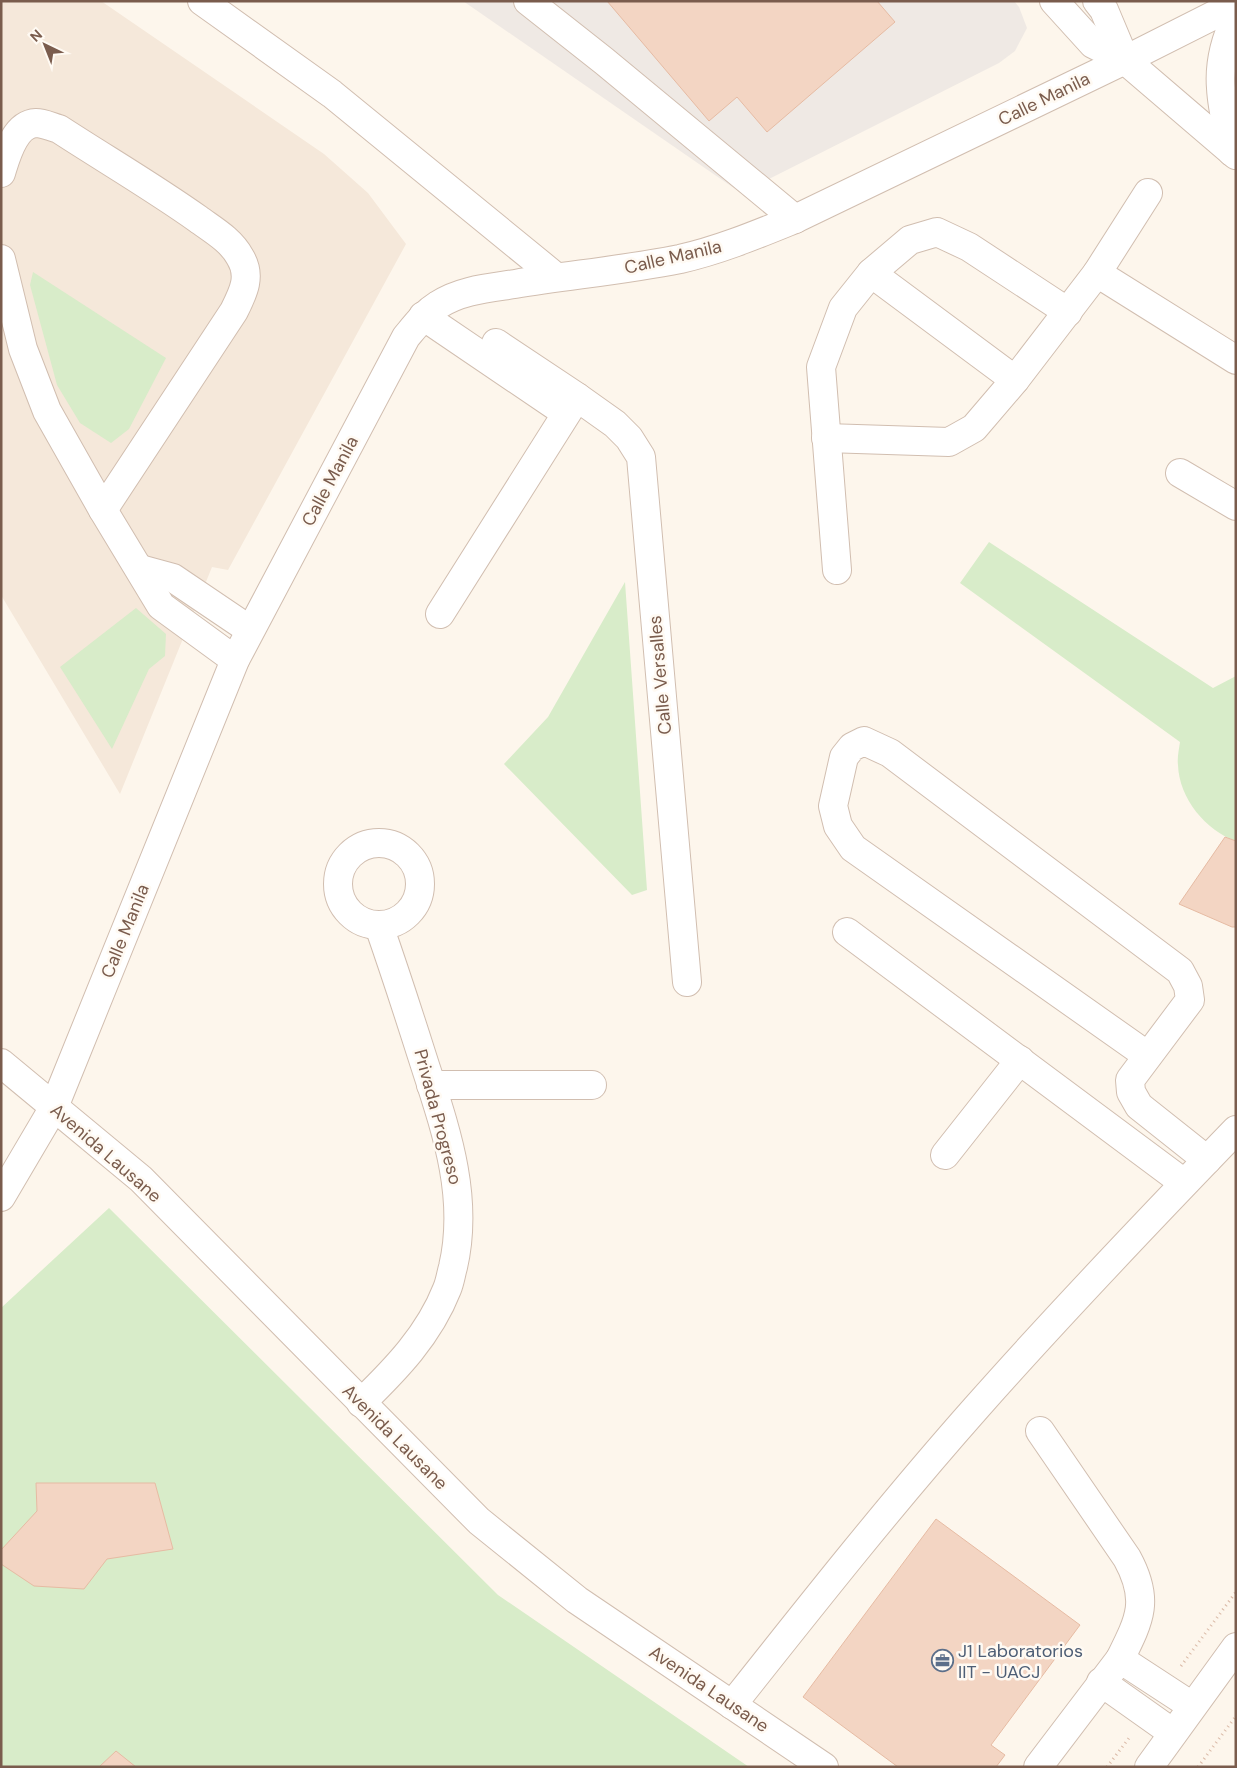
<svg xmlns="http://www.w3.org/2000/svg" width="1237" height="1768" font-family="'DM Sans',sans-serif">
	<rect width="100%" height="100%" fill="#fdf6ec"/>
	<!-- residential -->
	<path fill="#f5e8da" d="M1 1H101L324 154 368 193 406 244 228 570 212 567 120 794 1 595Z"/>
	<!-- industrial -->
	<path fill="#efe9e4" d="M463 1H1014L1019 7 1027 28 1015 51 999 63 741 193Z"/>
	<!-- green -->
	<g fill="#d8ecc9">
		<path d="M33 272 166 358 129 429 111 443 80 423 57 385 30 285Z"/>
		<path d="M989 542 1213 688 1236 676V841C1206 831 1179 798 1178 765 1177 758 1179 749 1180 742L960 583Z"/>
		<path d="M625 582 647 890 632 895 504 764 548 717Z"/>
		<path d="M136 608 166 634 165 656 149 669 112 749 60 667Z"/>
		<path d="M109 1208 498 1595 749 1767H1V1308Z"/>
	</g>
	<!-- building -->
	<g fill="#f3d5c3" stroke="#e6bba3">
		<path d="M607 1H877L895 22 767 132 737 97 709 121Z"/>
		<path d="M1225 837 1236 841V927H1232L1179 904Z"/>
		<path d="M36 1483H155L173 1549 107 1559 84 1589 34 1586 1 1564V1550L37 1511Z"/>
		<path d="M936 1519 1080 1625 991 1745 1005 1755 996 1767H898L803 1697Z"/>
		<path d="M116 1751 136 1767H99Z"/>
	</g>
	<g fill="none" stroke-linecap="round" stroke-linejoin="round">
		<defs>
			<g id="minor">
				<path d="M202 1 332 94 556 277"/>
				<path d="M528 1 604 61 795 219"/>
				<path d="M1054 1 1093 44 1125 60"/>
				<path d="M1097 1 1104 10 1125 60 1236 155"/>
				<path d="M1232 152C1228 131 1222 109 1221 88 1219 64 1226 38 1236 17"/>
				<path d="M1 173C6 157 14 124 36 123 44 123 51 127 59 129 105 159 153 187 198 219 213 230 231 240 240 257 252 276 243 293 234 311L103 510"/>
				<path d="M1 259 23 349 47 411 103 510 161 606 235 660"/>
				<path d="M871 273 1015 380"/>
				<path d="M1097 273 1148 193"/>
				<path d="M423 316 566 413"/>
				<path d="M496 343 577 397"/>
				<path d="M826 438 949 442 974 428 1015 380 1097 273 1236 360"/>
				<path d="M1180 473 1236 506"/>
				<path d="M140 569 173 578 250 630"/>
				<path d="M837 570 821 367 843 308 871 273 910 240 937 232 969 247 1068 312"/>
				<path d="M440 614 577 397 615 424 629 438 641 457 687 982"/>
				<circle cx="379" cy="884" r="41"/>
				<path d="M847 932 1184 1183"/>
				<path d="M1148 1056 853 848 838 826 833 806 844 757 852 747 864 741 890 753 1180 971 1188 986 1190 1000 1130 1080 1131 1092 1139 1106 1207 1160"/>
				<path d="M1 1063 141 1179 479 1521 577 1600 824 1767"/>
				<path d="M431 1085H592"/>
				<path d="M945 1155 1020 1060"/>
				<path d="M1 1197 54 1107 235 660 406 337C416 325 425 313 438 305 461 290 489 288 515 284 570 275 625 270 680 259 720 250 758 234 795 219L1125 60 1236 4"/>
				<path d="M361 1403C396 1369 429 1335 447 1289 450 1282 451 1274 453 1267 470 1194 444 1125 422 1056 408 1012 394 969 379 926"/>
				<path d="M1040 1431 1127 1558C1150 1600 1140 1619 1120 1659"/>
				<path d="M1101 1682 1173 1733"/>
				<path d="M732 1705C812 1604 891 1504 976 1408 1060 1313 1148 1221 1236 1130"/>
				<path d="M1038 1767 1120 1659 1192 1706"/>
				<path d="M1149 1767 1236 1647"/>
			</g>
		</defs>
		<!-- minor casing -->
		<use href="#minor" stroke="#d1beb0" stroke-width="30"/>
		<!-- path -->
		<g stroke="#d9b8a5" stroke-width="3" stroke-dasharray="1 4" stroke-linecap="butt">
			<path d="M1181 1666 1236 1592"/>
			<path d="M1107 1767 1129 1738"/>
			<path d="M1198 1767 1236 1716"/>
		</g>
		<!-- minor -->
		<use href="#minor" stroke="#fff" stroke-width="28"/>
	</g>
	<!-- icons -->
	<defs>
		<symbol id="office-ring" viewBox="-11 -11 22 22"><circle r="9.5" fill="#fffaf3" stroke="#5c6f8a" stroke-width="1.5"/><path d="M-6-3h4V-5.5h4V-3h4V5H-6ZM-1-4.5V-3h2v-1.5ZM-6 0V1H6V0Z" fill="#5c6f8a"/></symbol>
	</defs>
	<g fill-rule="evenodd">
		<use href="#office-ring" x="930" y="1648" width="25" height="25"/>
	</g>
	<g text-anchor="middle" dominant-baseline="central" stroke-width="5" stroke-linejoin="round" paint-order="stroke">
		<!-- street labels -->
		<g font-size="18" fill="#7a5c4d" stroke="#fffaf3">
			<text transform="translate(1044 99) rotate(-26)">Calle Manila</text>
			<text transform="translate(673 257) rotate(-13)">Calle Manila</text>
			<text transform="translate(330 481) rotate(-62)">Calle Manila</text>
			<text transform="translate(660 675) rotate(-95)">Calle Versalles</text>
			<text transform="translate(125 931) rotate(-68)">Calle Manila</text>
			<text transform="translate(438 1117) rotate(75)">Privada Progreso</text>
			<text transform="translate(106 1153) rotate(41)">Avenida Lausane</text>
			<text transform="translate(395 1437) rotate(45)">Avenida Lausane</text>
			<text transform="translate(709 1689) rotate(34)">Avenida Lausane</text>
		</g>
		<!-- service labels -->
		<g font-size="18" fill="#4e5e75" stroke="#fffaf3" text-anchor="start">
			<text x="958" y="1651">J1 Laboratorios<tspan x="958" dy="21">IIT - UACJ</tspan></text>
		</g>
	</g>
	<!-- border -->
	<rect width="1237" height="1768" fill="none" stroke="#7a5c4d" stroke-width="5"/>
	<!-- north arrow -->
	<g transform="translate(45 45) rotate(317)" stroke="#fffaf3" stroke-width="4" paint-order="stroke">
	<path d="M0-4L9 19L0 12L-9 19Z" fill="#7a5c4d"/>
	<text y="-8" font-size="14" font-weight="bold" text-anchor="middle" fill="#7a5c4d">N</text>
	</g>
</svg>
